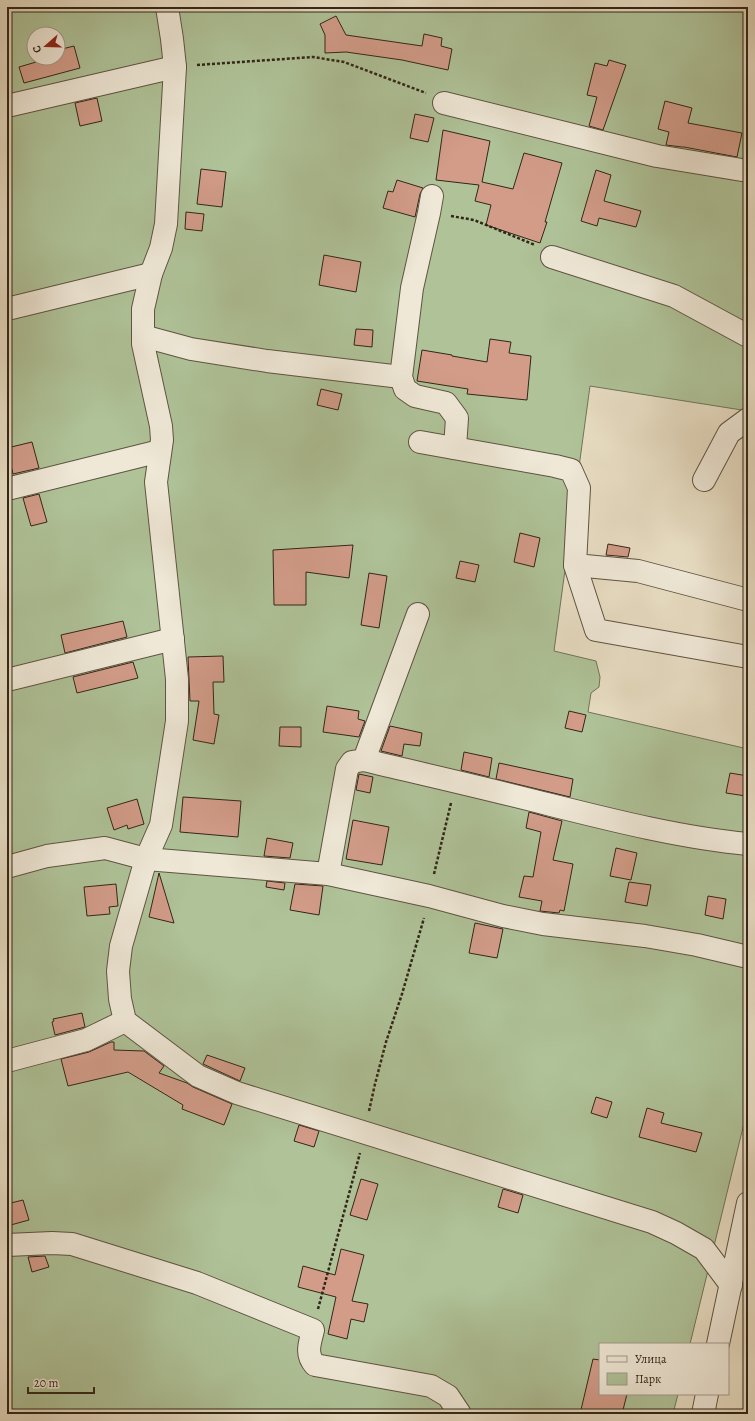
<svg xmlns="http://www.w3.org/2000/svg" width="755" height="1421" font-family="Alegreya,serif">
	<rect width="100%" height="100%" fill="#e7dcc2"/>
	<filter id="stains"><feTurbulence type="fractalNoise" baseFrequency=".005" numOctaves="4"/><feColorMatrix values="0 0 0 0 .2 0 0 0 0 .09 0 0 0 0 .02 0 0 0 .5 -.17"/></filter>
	<radialGradient id="worn" r=".72"><stop offset=".6" stop-color="#630" stop-opacity="0"/><stop offset="1" stop-color="#630" stop-opacity=".3"/></radialGradient>
	<!-- green -->
	<path fill="#afc298" stroke="#707458" fill-rule="evenodd" d="M7 7H748V411L590 386 554 651 596 661 600 677 599 687 591 693 588 712 748 749V1107L690 1344H600V1394H678L673 1414H7ZM34 34H58V58H34Z"/>
	<!-- building -->
	<g fill="#d29c89" stroke="#322618">
		<path d="M336 16 346 35 422 46 424 34 442 38 441 46 452 49 448 70 402 60 346 52 325 53V35L320 24Z"/>
		<path d="M74 46 80 68 24 83 19 67 50 58H58V50Z"/>
		<path d="M609 60 626 65 603 130 589 126 597 97 587 95 595 63 607 66Z"/>
		<path d="M97 98 102 121 80 126 75 103Z"/>
		<path d="M665 101 692 108 688 123 742 133 737 157 684 147H682L666 145 669 132 658 129Z"/>
		<path d="M415 114 434 118 428 142 410 138Z"/>
		<path d="M443 130 490 141 482 182 513 189 524 153 562 163 545 222H547L540 243 486 225 491 205 475 201 479 185 436 180Z"/>
		<path d="M201 169 226 172 222 207 197 204Z"/>
		<path d="M596 170 611 175 604 201 641 211 636 227 599 218 597 226 581 221Z"/>
		<path d="M397 180 423 188 420 194 415 217 383 208 388 191 393 192Z"/>
		<path d="M186 212 204 214 202 231 185 229Z"/>
		<path d="M324 255 361 262 356 292 319 285Z"/>
		<path d="M356 329 373 330 372 347 354 345Z"/>
		<path d="M490 339 511 342 509 353 531 356 527 400 467 394 468 389 417 381 422 350 452 355V356L487 362Z"/>
		<path d="M321 389 342 394 338 410 317 405Z"/>
		<path d="M32 442 39 468 13 474 7 448Z"/>
		<path d="M39 494 47 522 31 526 23 498Z"/>
		<path d="M520 533 540 538 534 567 514 562Z"/>
		<path d="M608 544 630 548 628 557 606 555Z"/>
		<path d="M353 545 349 578 306 572V605H274L273 550Z"/>
		<path d="M460 561 479 565 475 582 456 578Z"/>
		<path d="M369 573 387 576 379 628 361 625Z"/>
		<path d="M123 621 127 637 65 653 61 635Z"/>
		<path d="M223 656 224 682H213L214 714 219 715 214 744 193 740 199 701H190L188 657Z"/>
		<path d="M133 662 138 678 77 693 73 677Z"/>
		<path d="M327 706 359 711 358 719 365 721 359 737 323 732Z"/>
		<path d="M569 711 586 715 582 732 565 728Z"/>
		<path d="M390 726 422 733 420 746 404 744 402 756 381 751Z"/>
		<path d="M280 727H301V747L279 746Z"/>
		<path d="M464 752 492 758 489 777 461 770Z"/>
		<path d="M499 763 573 779 570 797 496 779Z"/>
		<path d="M730 773 748 776 746 796 726 793Z"/>
		<path d="M359 774 373 777 370 793 356 790Z"/>
		<path d="M183 797 241 801 238 837 180 832Z"/>
		<path d="M137 799 144 824 128 829 127 825 114 830 107 808Z"/>
		<path d="M529 812 562 821 553 860 573 864 564 911 560 910 559 913 540 911 542 901 519 897 524 876 533 877 541 832 526 828Z"/>
		<path d="M353 820 389 827 382 865 346 859Z"/>
		<path d="M267 838 293 843 290 858 264 856Z"/>
		<path d="M616 848 637 853 631 880 610 876Z"/>
		<path d="M159 873 174 923 149 917Z"/>
		<path d="M267 881 285 883 284 890 266 887Z"/>
		<path d="M629 882 651 885 647 906 625 902Z"/>
		<path d="M116 884 118 906 109 907 110 914 87 916 84 887Z"/>
		<path d="M295 884 323 886 319 915 290 910Z"/>
		<path d="M708 896 726 899 723 919 705 915Z"/>
		<path d="M475 923 503 929 497 958 469 953Z"/>
		<path d="M82 1013 85 1027 55 1035 52 1022 54 1021 53 1019Z"/>
		<path d="M111 1042H114V1050L144 1051 164 1066 159 1073 187 1083 193 1087 232 1104 224 1125 182 1109 183 1105 128 1072 68 1086 61 1059 89 1052Z"/>
		<path d="M207 1055 245 1068 240 1081 203 1064Z"/>
		<path d="M596 1097 612 1102 607 1118 591 1113Z"/>
		<path d="M647 1108 664 1113 661 1123 702 1133 696 1152 639 1137Z"/>
		<path d="M299 1125 319 1131 314 1147 294 1141Z"/>
		<path d="M361 1179 378 1184 367 1220 350 1215Z"/>
		<path d="M503 1189 523 1195 518 1213 498 1207Z"/>
		<path d="M23 1200 29 1220 7 1226V1204Z"/>
		<path d="M341 1249 364 1255 352 1301 368 1304 364 1322 351 1319 347 1339 328 1334 336 1297 298 1287 303 1266 335 1275Z"/>
		<path d="M45 1256 49 1267 32 1272 28 1257Z"/>
		<path d="M593 1359 600 1360V1394H627L622 1414H580Z"/>
	</g>
	<g fill="none" stroke-linecap="round" stroke-linejoin="round">
		<defs>
			<g id="minor">
				<path d="M167 7 172 39 175 67 166 224 161 248 151 274 143 309V344L161 426 162 440 156 482 177 679V721L161 825 146 859 121 946 118 971 120 999 125 1021 198 1076 237 1093 652 1222 676 1233 704 1249 731 1285"/>
				<path d="M444 103 657 156 748 171"/>
				<path d="M7 106 175 67"/>
				<path d="M432 196 429 213 412 288 401 377 405 389 415 396 446 403 457 418 455 448"/>
				<path d="M552 257 674 296 748 336"/>
				<path d="M7 309 151 274"/>
				<path d="M143 336 191 349 267 361 401 377"/>
				<path d="M420 442 555 466 571 470 579 488 575 565 638 571 748 600"/>
				<path d="M704 480 729 433 748 419"/>
				<path d="M7 489 160 451"/>
				<path d="M575 565 596 630 748 657"/>
				<path d="M7 680 173 639"/>
				<path d="M364 760C427 775 489 789 551 805 615 821 683 838 748 844"/>
				<path d="M7 867 47 856 105 848 146 859 328 874 429 896 503 916 543 924 645 936 697 945 748 957"/>
				<path d="M328 874 347 769 352 762 364 760 418 614"/>
				<path d="M7 1061 86 1040 125 1021"/>
				<path d="M7 1245 52 1243 72 1244 197 1283 313 1330C310 1343 305 1354 315 1365L431 1386 448 1396 460 1414"/>
				<path d="M718 1344 748 1203"/>
				<path d="M703 1414 707 1394"/>
			</g>
		</defs>
		<!-- minor casing -->
		<use href="#minor" stroke="#5f5442" stroke-width="24"/>
		<!-- path -->
		<g stroke="#322618" stroke-width="2.5" stroke-dasharray="3 2" stroke-linecap="butt">
			<path d="M727 7 748 8"/>
			<path d="M197 65 313 57 344 62 426 93"/>
			<path d="M451 216 474 220 535 245"/>
			<path d="M434 874 451 803"/>
			<path d="M369 1111 375 1084 386 1042 402 994 424 918"/>
			<path d="M318 1309 360 1153"/>
		</g>
		<!-- minor -->
		<use href="#minor" stroke="#efe8d7" stroke-width="22"/>
	</g>
	<!-- margin -->
	<rect width="755" height="1421" fill="none" stroke="#e7dcc2" stroke-width="24"/>
	<rect x="8" y="8" width="739" height="1405" fill="none" stroke="#322618" stroke-width="2"/>
	<rect x="12" y="12" width="731" height="1397" fill="none" stroke="#322618"/>
	<!-- legend -->
	<rect x="599" y="1343" width="130" height="52" fill="#efe8d7" stroke="#a39a8b"/>
	<rect x="607" y="1356" width="20" height="6" fill="#efe8d7" stroke="#a39a8b"/>
	<text x="635" y="1363" font-size="12" fill="#322618">Улица</text>
	<rect x="607" y="1373" width="20" height="12" fill="#afc298" stroke="#a39a8b"/>
	<text x="635" y="1383" font-size="12" fill="#322618">Парк</text>
	<!-- north arrow -->
	<g transform="translate(46 46) rotate(250)"><circle r="19" fill="#efe8d7" stroke="#a39a8b"/>
	<path d="M0-3L7 15L0 10L-7 15Z" fill="#8f2418"/>
	<text y="-6" font-size="11" font-weight="bold" text-anchor="middle" fill="#322618">С</text>
	</g>
	<!-- scale -->
	<path d="M28 1387v6h66v-6" fill="none" stroke="#322618" stroke-width="2"/>
	<text x="34" y="1387" font-size="12" fill="#322618" stroke="#efe8d7" stroke-width="3" paint-order="stroke">20 m</text>
	<rect width="100%" height="100%" filter="url(#stains)"/>
	<rect width="100%" height="100%" fill="url(#worn)"/>
</svg>
